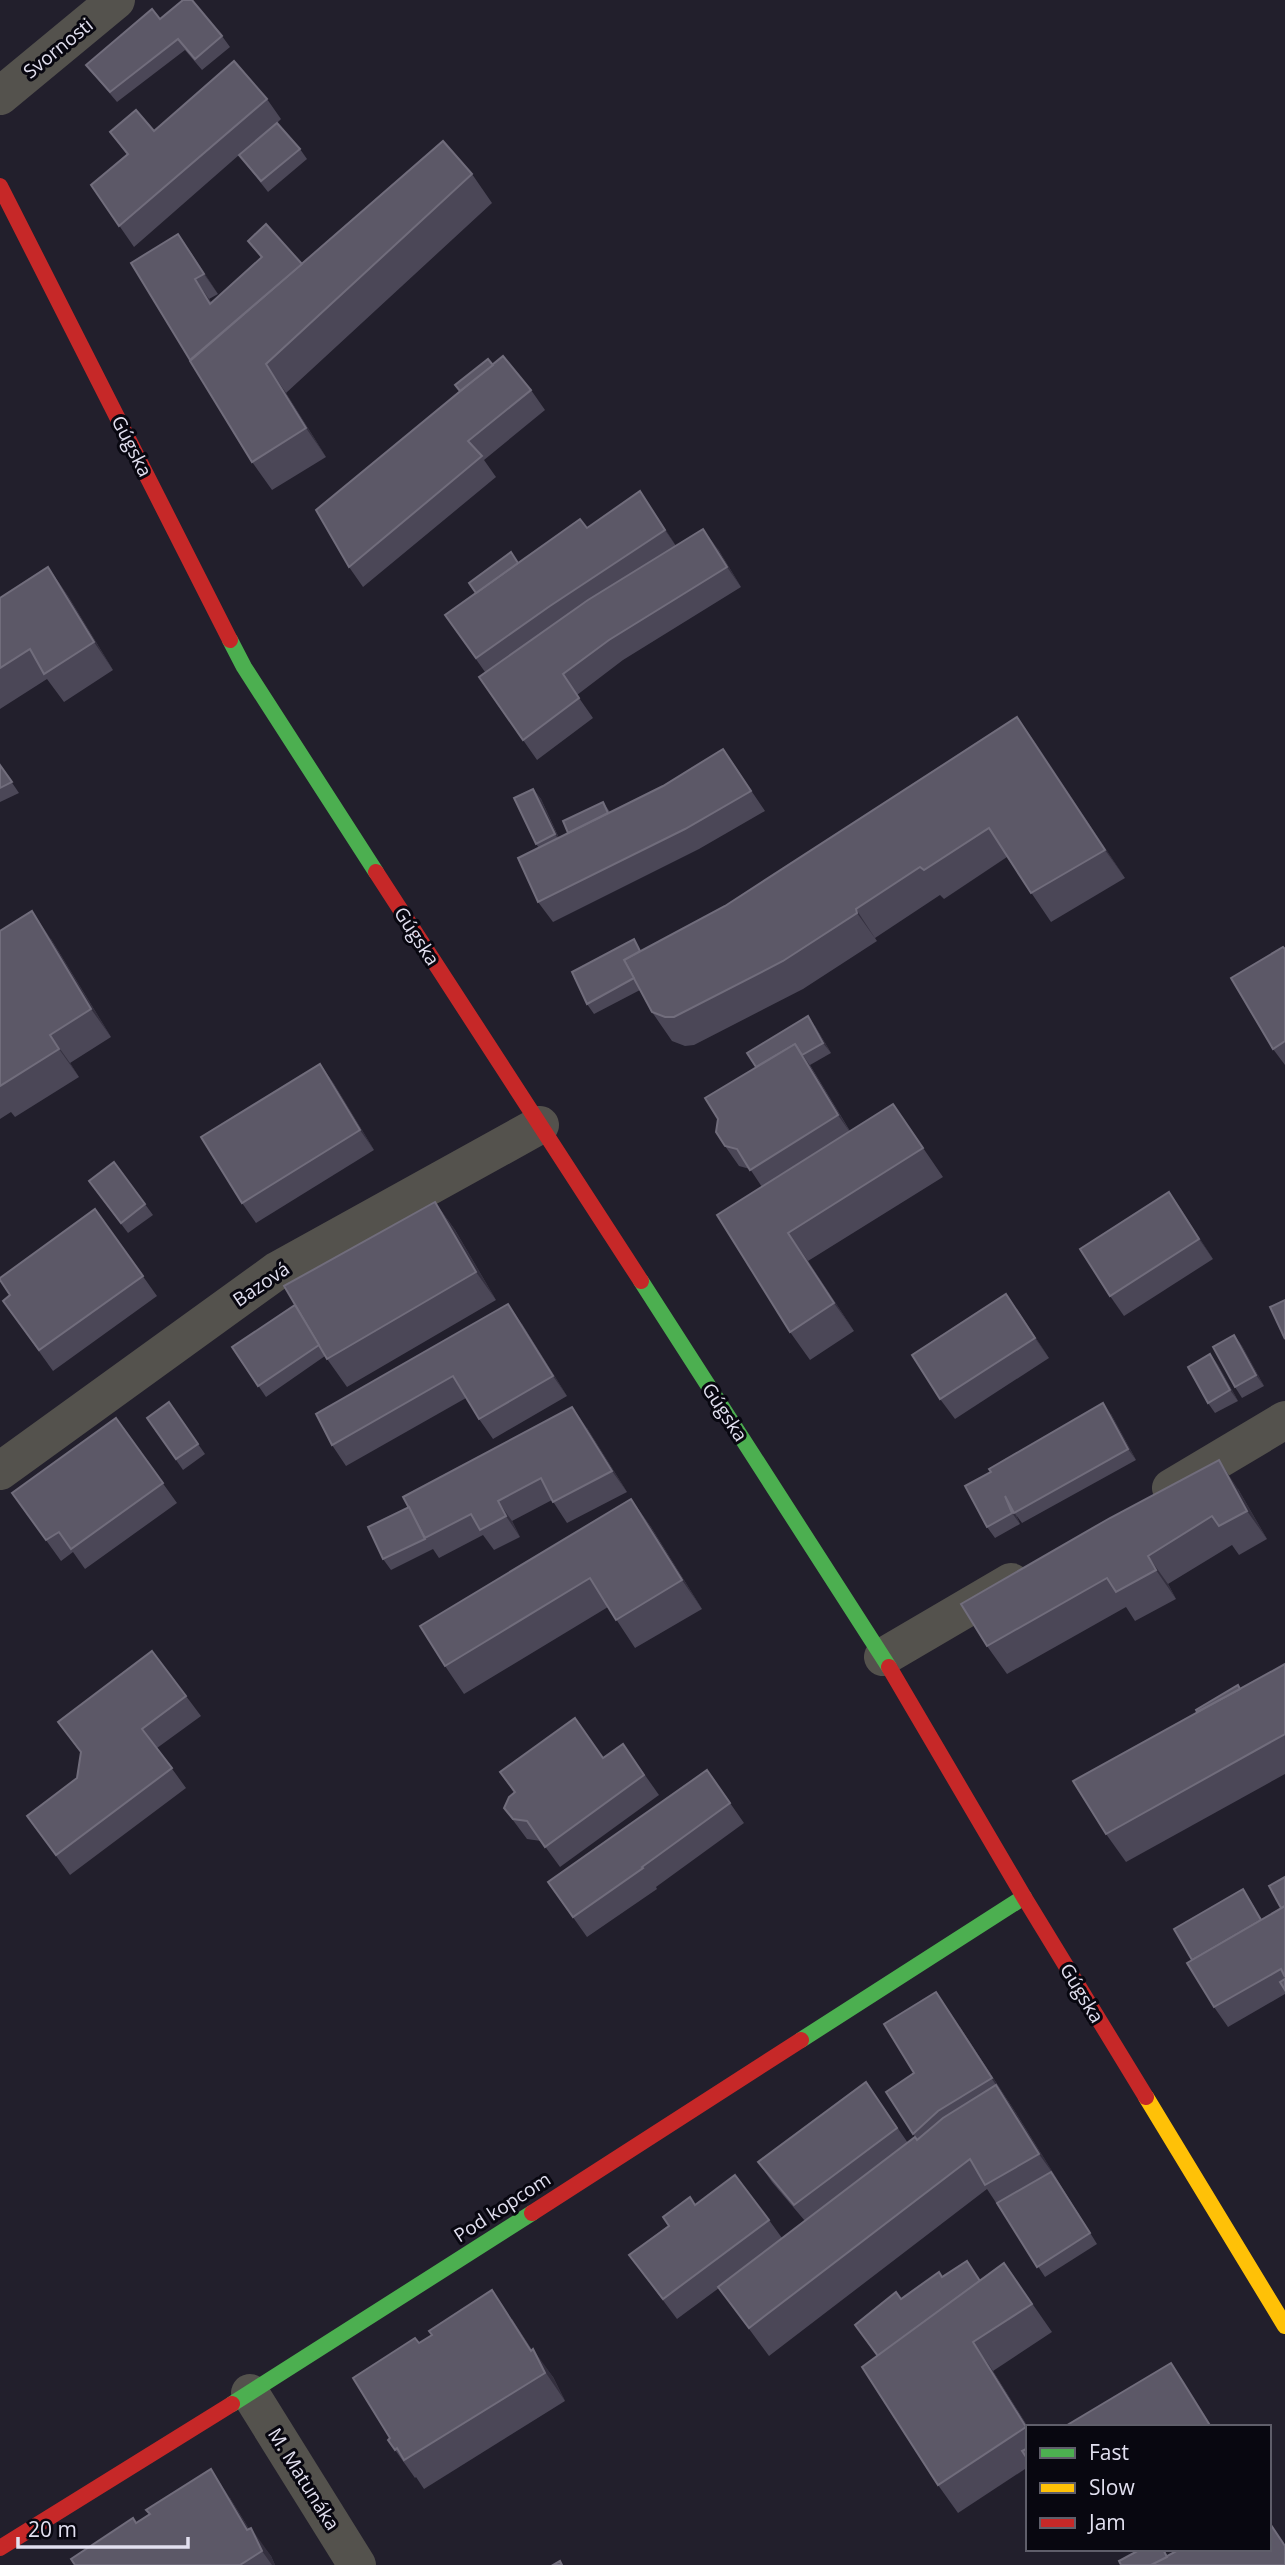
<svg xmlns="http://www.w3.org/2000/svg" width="1285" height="2565" font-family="'Open Sans',sans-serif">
	<rect width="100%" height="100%" fill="#221f2c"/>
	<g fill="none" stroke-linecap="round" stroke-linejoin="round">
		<!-- street -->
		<g stroke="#54524d" stroke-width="38">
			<path d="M0 96 116 0"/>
			<path d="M0 1471 278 1270 540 1125"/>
			<path d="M1171 1488 1285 1420"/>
			<path d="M883 1657 1011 1582"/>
			<path d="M250 2393 357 2565"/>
		</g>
		<!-- fast -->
		<g stroke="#4caf50" stroke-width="16">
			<path d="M230 640 244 667 376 872"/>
			<path d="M641 1281 889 1667"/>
			<path d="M801 2040 1024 1897"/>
			<path d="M232 2404 532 2213"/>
		</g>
		<!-- slow -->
		<path stroke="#ffc107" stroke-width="16" d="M1146 2097 1285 2326"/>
		<!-- jam -->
		<g stroke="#c62828" stroke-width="16">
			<path d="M0 186 230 640"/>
			<path d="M376 872 641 1281"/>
			<path d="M889 1667 1024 1897 1146 2097"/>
			<path d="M532 2213 801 2040"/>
			<path d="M0 2548 232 2404"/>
		</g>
	</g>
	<!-- wall -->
	<g fill="#4b4757">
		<path d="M160 19 222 36 230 47 202 70 185 50 117 102 94 75 86 65Z"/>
		<path d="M267 99 281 119 277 123 300 149 307 159 268 192 239 155 134 247 91 185 127 155 110 132 154 131Z"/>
		<path d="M472 174 492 203 286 393 326 457 272 490 252 462 178 234 218 294 209 299 212 303 261 258 248 241 302 264Z"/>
		<path d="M493 365 531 390 545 410 484 460 496 477 363 587 349 567Z"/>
		<path d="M640 491 676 546 718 549 741 587 623 660 577 695 593 718 537 760 479 677 485 672 445 615 519 562 587 528Z"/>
		<path d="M48 567 68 596 113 670 64 702 47 679 0 709V598Z"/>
		<path d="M1017 717 1125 878 1051 922 1007 857 944 899 940 895 875 938 877 941 803 989 694 1045 685 1046 672 1041 652 1012 640 990 594 1014 587 1004 641 951 725 906Z"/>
		<path d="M723 749 765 811 699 849 553 922 538 902 539 848 536 844 533 789 541 799 559 838 568 833 603 802 610 812 663 786Z"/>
		<path d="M0 765 19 793 0 802Z"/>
		<path d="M0 931 51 939 111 1037 70 1063 79 1077 15 1117 11 1112 0 1119Z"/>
		<path d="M1285 949V1065L1273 1049Z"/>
		<path d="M815 1026 831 1053 810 1065 850 1131 893 1104 943 1177 808 1261 854 1331 810 1360 790 1332 762 1187 750 1169 739 1166 725 1146Z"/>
		<path d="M320 1064 334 1084 374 1150 256 1223 242 1203Z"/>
		<path d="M114 1162 153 1215 128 1233 96 1191Z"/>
		<path d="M1169 1192 1213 1259 1124 1316 1110 1296Z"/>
		<path d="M435 1202 455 1230 496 1300 347 1387 325 1356 266 1397 232 1347 295 1305Z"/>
		<path d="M95 1209 157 1296 53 1371 3 1301 10 1295Z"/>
		<path d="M1020 1314 1049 1358 955 1419 940 1399Z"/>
		<path d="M522 1324 567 1396 493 1439 479 1419 466 1398 346 1466 332 1445Z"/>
		<path d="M1234 1335 1242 1346 1264 1386 1242 1398 1235 1387Z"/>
		<path d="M1210 1354 1218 1365 1238 1401 1215 1413 1208 1403Z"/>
		<path d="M169 1402 205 1454 183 1470 147 1418Z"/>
		<path d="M1111 1414 1136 1460 1022 1523 1016 1515 1020 1524 995 1538 987 1527Z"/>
		<path d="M116 1418 177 1503 85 1569 73 1552 61 1561 12 1493Z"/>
		<path d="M587 1428 627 1492 567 1523 552 1500 512 1521 520 1537 494 1550 483 1535 439 1558 433 1549 391 1570 383 1559Z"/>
		<path d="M1238 1489 1267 1539 1239 1555 1232 1545 1168 1584 1176 1599 1135 1621 1126 1607 1007 1674 987 1646Z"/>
		<path d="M631 1499 651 1527 702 1609 635 1648 608 1607 464 1694 445 1666Z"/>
		<path d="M1285 1664V1774L1126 1862 1106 1834 1240 1689Z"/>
		<path d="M186 1696 201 1716 157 1748 186 1788 70 1875 27 1816 77 1778 81 1753 58 1722Z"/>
		<path d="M623 1744 659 1795 560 1867 541 1841 527 1839 504 1808 514 1793 500 1772 603 1758Z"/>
		<path d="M707 1770 744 1823 656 1887 657 1889 587 1937 548 1882Z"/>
		<path d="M1285 1877V1994L1228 2027 1214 2007 1192 1960 1250 1900 1262 1920 1281 1908Z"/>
		<path d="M960 2027 1016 2113 1097 2244 1045 2277 987 2189 769 2356 719 2288 677 2319 629 2255 695 2205 769 2220 782 2238 805 2221 772 2182 758 2162 866 2082 908 2143 917 2140 886 2092 914 2073Z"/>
		<path d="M1004 2263 1052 2332 993 2371 1028 2427V2467L958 2513 938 2485 878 2356 855 2325 942 2277 981 2280Z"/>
		<path d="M512 2319 532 2350 553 2377 565 2401 424 2489 416 2477 415 2478 388 2440 390 2438 419 2343Z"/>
		<path d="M230 2498 249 2529 271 2556 275 2565H75L136 2523Z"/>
	</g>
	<!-- shaded-wall -->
	<g fill="#34303f">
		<path d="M178 234 192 254 218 294 204 274Z"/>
		<path d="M195 279 209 299 224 324 210 304Z"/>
		<path d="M266 364 286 393 326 457 306 428Z"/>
		<path d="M640 491 654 512 679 550 665 530Z"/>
		<path d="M703 529 718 549 741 587 727 567Z"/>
		<path d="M48 567 68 596 113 670 94 642Z"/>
		<path d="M1017 717 1037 745 1125 878 1105 850Z"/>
		<path d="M533 789 541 799 562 845 555 834Z"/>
		<path d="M856 909 875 938 877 941 857 913Z"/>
		<path d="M32 911 51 939 111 1037 91 1009Z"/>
		<path d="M808 1016 815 1026 831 1053 823 1043Z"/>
		<path d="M50 1035 70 1063 79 1077 59 1049Z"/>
		<path d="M795 1044 809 1064 852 1135 838 1115Z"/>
		<path d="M320 1064 334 1084 374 1150 360 1130Z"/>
		<path d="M1169 1192 1183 1212 1213 1259 1199 1239Z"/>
		<path d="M435 1202 455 1230 496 1300 476 1272Z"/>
		<path d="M788 1233 808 1261 854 1331 834 1303Z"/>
		<path d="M1006 1294 1020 1314 1049 1358 1035 1338Z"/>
		<path d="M508 1304 522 1324 567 1396 553 1376Z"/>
		<path d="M1234 1335 1242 1346 1264 1386 1256 1375Z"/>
		<path d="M1210 1354 1218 1365 1238 1401 1230 1390Z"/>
		<path d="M1103 1403 1111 1414 1136 1460 1128 1449Z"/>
		<path d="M572 1407 587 1428 627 1492 612 1471Z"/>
		<path d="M1219 1460 1238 1489 1267 1539 1247 1511Z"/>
		<path d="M1005 1496 1012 1507 1020 1524 1012 1513Z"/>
		<path d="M631 1499 651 1527 702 1609 682 1580Z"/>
		<path d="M498 1501 512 1521 520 1537 506 1516Z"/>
		<path d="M1148 1556 1168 1584 1176 1599 1156 1570Z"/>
		<path d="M936 1992 960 2027 1016 2113 1059 2182 1039 2154 996 2085Z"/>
		<path d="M492 2290 541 2364 533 2349 553 2377 565 2401 531 2351Z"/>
		<path d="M973 2342 993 2371 1028 2427V2429Z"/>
		<path d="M1171 2363 1185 2383 1212 2427H1211Z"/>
		<path d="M211 2469 230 2498 258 2543 251 2528 271 2556 275 2565H272L247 2530Z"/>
	</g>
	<!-- building -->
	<g fill="#5c5867" stroke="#716d7c" stroke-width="2">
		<path d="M183 0H192L222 36 195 59 178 39 110 92 86 65 152 9 160 19Z"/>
		<path d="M234 61 267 99 119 226 91 185 128 154 110 132 136 110 154 131Z"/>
		<path d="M277 123 300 149 261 181 239 155Z"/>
		<path d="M443 141 472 174 266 364 306 428 252 462 190 361Z"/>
		<path d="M266 224 302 264 190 360 131 263 178 234 204 274 195 279 210 304 262 257 248 241Z"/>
		<path d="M503 356 531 390 468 441 482 456 349 567 316 510Z"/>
		<path d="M488 359 493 365 460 391 455 385Z"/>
		<path d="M640 491 665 530 550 606 476 658 445 615 580 519 587 528Z"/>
		<path d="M703 529 727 567 609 640 563 674 579 698 523 740 479 677 588 600Z"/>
		<path d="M511 552 518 563 476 593 469 583Z"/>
		<path d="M48 567 94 642 44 674 30 649 0 668V598Z"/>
		<path d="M1017 717 1105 850 1031 893 989 828 924 870 920 867 856 909 857 913 783 961 674 1017H665L652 1012 624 960 725 906Z"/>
		<path d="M723 749 751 791 685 829 538 902 518 858 663 786Z"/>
		<path d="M0 765 12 782 0 788Z"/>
		<path d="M533 789 555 834 536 844 514 798Z"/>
		<path d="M603 802 608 813 568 833 563 821Z"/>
		<path d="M32 911 91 1009 50 1035 59 1049 0 1086V931Z"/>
		<path d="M634 939 640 951 624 960 634 978 587 1004 572 972Z"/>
		<path d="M1283 947 1285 949V1041L1273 1049 1231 978Z"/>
		<path d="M808 1016 823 1043 802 1055 795 1044 756 1067 747 1053Z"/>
		<path d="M795 1044 838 1115 750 1170 737 1149 725 1146 716 1132 718 1119 705 1098Z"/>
		<path d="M320 1064 360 1130 242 1203 201 1137Z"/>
		<path d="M893 1104 923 1148 788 1233 834 1303 790 1332 717 1215Z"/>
		<path d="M114 1162 145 1204 121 1223 89 1181Z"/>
		<path d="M1169 1192 1199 1239 1110 1296 1080 1249Z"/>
		<path d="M435 1202 476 1272 327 1359 284 1286Z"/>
		<path d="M95 1209 143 1276 39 1350 3 1301 10 1295 0 1280V1278Z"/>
		<path d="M1006 1294 1035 1338 940 1399 912 1355Z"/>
		<path d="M1285 1300V1339L1270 1307Z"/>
		<path d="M508 1304 553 1376 479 1419 453 1376 332 1445 316 1414Z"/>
		<path d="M295 1305 319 1345 258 1386 232 1347Z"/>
		<path d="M1234 1335 1256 1375 1235 1387 1213 1347Z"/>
		<path d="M1210 1354 1230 1390 1208 1403 1188 1367Z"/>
		<path d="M169 1402 198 1444 176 1459 147 1418Z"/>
		<path d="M1103 1403 1128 1449 1014 1513 1005 1496 1012 1513 987 1527 965 1486 991 1472 989 1469Z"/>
		<path d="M572 1407 612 1471 553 1502 541 1478 498 1501 506 1516 480 1530 471 1514 425 1538 403 1497Z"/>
		<path d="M116 1418 163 1483 71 1549 59 1532 46 1540 12 1493Z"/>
		<path d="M1219 1460 1247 1511 1219 1526 1212 1516 1148 1556 1156 1570 1116 1592 1107 1578 987 1646 961 1604 1110 1518Z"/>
		<path d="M631 1499 682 1580 616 1620 590 1578 445 1666 420 1626Z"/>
		<path d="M409 1507 425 1539 383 1559 368 1527Z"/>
		<path d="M152 1651 186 1696 142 1729 172 1768 56 1855 27 1816 77 1778 81 1752 58 1722Z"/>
		<path d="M1285 1664V1734L1106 1834 1073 1781Z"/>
		<path d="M1238 1685 1240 1689 1197 1712 1196 1710Z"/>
		<path d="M575 1718 603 1758 623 1744 644 1775 545 1847 527 1821 513 1819 504 1808 509 1797 515 1792 500 1772Z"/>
		<path d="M707 1770 730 1803 642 1867 643 1868 573 1917 548 1882Z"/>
		<path d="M1285 1877V1906L1281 1908 1269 1886Z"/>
		<path d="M1243 1889 1261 1920 1192 1960 1174 1929Z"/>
		<path d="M1285 1906V1977L1281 1969 1214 2007 1187 1963Z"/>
		<path d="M1285 1979V1990L1280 1982Z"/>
		<path d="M936 1992 992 2078 938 2111 913 2134 886 2092 914 2073 884 2024Z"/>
		<path d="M866 2082 897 2128 794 2205 758 2162Z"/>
		<path d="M996 2085 1039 2154 985 2185 970 2159 749 2328 718 2287 915 2137 917 2140 943 2118Z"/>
		<path d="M1051 2172 1090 2233 1037 2267 997 2203Z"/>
		<path d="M735 2175 769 2220 663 2299 629 2255 669 2226 663 2217 690 2197 695 2205Z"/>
		<path d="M967 2261 980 2281 878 2356 855 2325 896 2292 901 2299 939 2272 942 2277Z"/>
		<path d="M1004 2263 1032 2304 973 2342 1026 2427 938 2485 862 2367Z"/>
		<path d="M492 2290 531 2351 533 2349 545 2373 404 2460 397 2448 395 2450 388 2440 390 2438 353 2378 415 2338 419 2343 432 2335 429 2331Z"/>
		<path d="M1171 2363 1211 2427H1064Z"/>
		<path d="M1028 2448V2460L1022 2451Z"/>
		<path d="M211 2469 247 2530 251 2528 262 2551 240 2565H75L71 2559 133 2518 136 2523 150 2514 146 2510Z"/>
		<path d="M1269 2522 1285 2546V2565H1151L1180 2549H1269Z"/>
		<path d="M1141 2549H1163L1167 2557 1151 2565H1121L1119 2561Z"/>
		<path d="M560 2561 562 2565H553Z"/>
	</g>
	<g text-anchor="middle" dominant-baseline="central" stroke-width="6" stroke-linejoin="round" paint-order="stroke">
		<!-- street labels -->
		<g font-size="19" fill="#e2e0f0" stroke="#080710">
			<text transform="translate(58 48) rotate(-39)">Svornosti</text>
			<text transform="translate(132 446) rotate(63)">Gúgska</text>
			<text transform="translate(417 936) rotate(57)">Gúgska</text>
			<text transform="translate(261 1284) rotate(-34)">Bazová</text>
			<text transform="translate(725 1412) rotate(57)">Gúgska</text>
			<text transform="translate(1082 1993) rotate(59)">Gúgska</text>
			<text transform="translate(502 2207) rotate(-33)">Pod kopcom</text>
			<text transform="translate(304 2479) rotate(58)">M. Matunáka</text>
		</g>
	</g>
	<!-- legend -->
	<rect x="1026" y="2425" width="245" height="126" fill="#080710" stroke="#5f5e6a" stroke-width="2"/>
	<rect x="1040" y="2448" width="35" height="10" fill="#4caf50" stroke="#5f5e6a" stroke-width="2"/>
	<text x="1089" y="2460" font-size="21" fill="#e2e0f0">Fast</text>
	<rect x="1040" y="2483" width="35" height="10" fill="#ffc107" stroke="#5f5e6a" stroke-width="2"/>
	<text x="1089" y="2495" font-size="21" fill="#e2e0f0">Slow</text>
	<rect x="1040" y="2518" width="35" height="10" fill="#c62828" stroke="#5f5e6a" stroke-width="2"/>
	<text x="1089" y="2530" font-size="21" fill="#e2e0f0">Jam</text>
	<!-- scale -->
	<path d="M18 2537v10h170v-10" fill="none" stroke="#e2e0f0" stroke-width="3.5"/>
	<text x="28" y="2537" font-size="21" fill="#e2e0f0" stroke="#080710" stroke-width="5" paint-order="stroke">20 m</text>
</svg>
